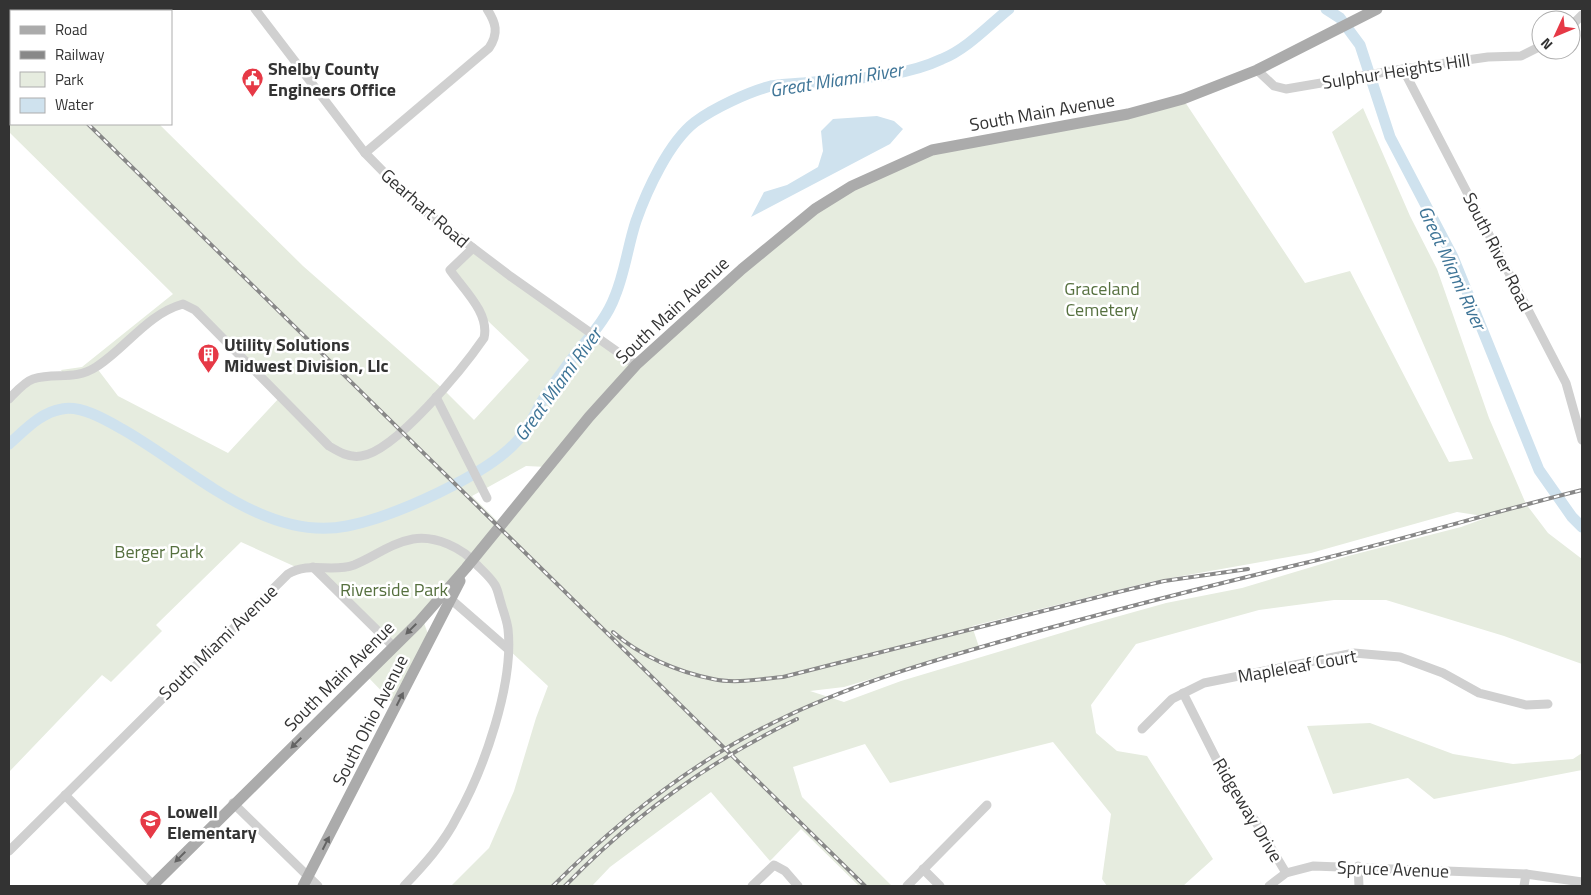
<svg xmlns="http://www.w3.org/2000/svg" width="1591" height="895" font-family="'Titillium Web',sans-serif">
	<rect width="100%" height="100%" fill="#fff"/>
	<!-- green -->
	<g fill="#e6ecdf" fill-rule="evenodd">
		<path d="M9 9H92L88 11H11V124H159L303 266 443 389 474 420 529 360 488 321 453 268 473 248 636 365 815 209 932 150 1183 99 1305 283 1350 271 1449 462 1473 459 1332 132 1363 108 1410 216 1437 269 1489 418 1526 504 1548 533 1582 559V664L1504 636 1386 600H1334L1259 610 1136 644 1091 705 1096 733 1117 751 1147 756 1213 859 1183 886H1107L1102 879 1111 814 1053 742 890 783 865 744 793 767 802 797 892 886H859L801 829 770 861 711 792 610 867 592 886H451L489 848 514 791 536 718 548 686 508 649 495 585 473 560 424 623 428 634 396 706 365 674 394 647 314 567 298 568 241 542 156 625 162 631 111 682 102 675 9 772V399L31 380 64 375 61 370 82 367 173 294 9 132ZM172 307 195 310 280 397 228 453 118 396 96 367ZM526 466 547 467 501 525 472 496ZM1516 507 1461 527 1348 556 1242 588 1166 603 1091 624 901 681 844 702 810 691 844 687 979 647 972 626 1154 581 1311 553 1457 512 1483 516Z"/>
		<path d="M1370 723 1453 754 1513 764 1573 759 1582 753V770L1434 799 1408 778 1333 794 1307 726Z"/>
	</g>
	<!-- water -->
	<path fill="#cfe2ee" d="M877 116 894 121 903 129 890 144 751 217 764 192 787 185 818 167 823 151 821 131 833 119Z"/>
	<g fill="none" stroke-linecap="round" stroke-linejoin="round">
		<!-- river -->
		<g stroke="#cfe2ee" stroke-width="11">
			<path d="M1326 9 1340 18 1360 45 1390 137 1453 257 1539 470 1572 517 1582 527"/>
			<path d="M9 444C24 431 41 412 62 409 81 405 106 420 122 429 188 466 265 543 347 526 393 517 488 475 518 440 528 429 535 414 542 401 550 389 559 376 568 364 585 341 605 323 615 296 625 272 628 245 636 221 647 190 669 142 695 122 714 108 748 92 771 86 781 84 792 84 803 83 849 78 900 79 942 59 967 49 989 25 1009 9"/>
		</g>
		<!-- minor -->
		<g stroke="#d0d0d0" stroke-width="9">
			<path d="M255 9 365 153 414 203 510 276 636 365"/>
			<path d="M1571 26 1582 15"/>
			<path d="M1403 69 1566 383 1582 440"/>
			<path d="M1257 70 1274 86 1286 89 1403 69 1488 57 1521 56 1541 46"/>
			<path d="M365 153 489 48C499 33 496 23 487 9"/>
			<path d="M436 397 487 498"/>
			<path d="M9 399C15 393 24 382 33 379 56 372 74 381 96 367 126 348 147 314 183 304L195 310 329 446C339 452 349 458 361 456 395 452 464 367 484 338 490 313 463 289 450 270L473 248"/>
			<path d="M313 567 394 647"/>
			<path d="M446 595 508 649"/>
			<path d="M1183 693 1235 796 1254 819 1286 873"/>
			<path d="M1142 729 1172 699 1204 683 1354 653 1400 657 1443 673 1479 693 1526 705 1548 704"/>
			<path d="M65 795 154 886"/>
			<path d="M233 803 318 886"/>
			<path d="M9 851 288 574C309 561 332 573 354 565 374 557 391 543 413 539 435 535 463 548 477 565 483 571 491 578 495 585 498 590 499 597 501 603 503 611 507 620 508 629 514 684 484 769 457 817 444 843 424 865 404 886"/>
			<path d="M1358 866 1359 886"/>
			<path d="M923 869 940 886"/>
			<path d="M752 886 774 865 785 871 798 886"/>
			<path d="M907 886 987 805"/>
			<path d="M1269 886 1286 873 1313 866 1526 874 1582 882"/>
			<path d="M1524 886 1526 874"/>
		</g>
		<!-- major -->
		<g stroke="#ababab" stroke-width="11">
			<path d="M152 886 418 623 466 568 589 417 636 365 742 269 815 209 852 186 932 150 1128 114 1183 99 1257 70 1377 9"/>
			<path d="M303 886 460 581"/>
		</g>
		<defs>
			<g id="rail">
				<path d="M9 46 11 49"/>
				<path d="M88 124 865 886"/>
				<path d="M613 632C640 656 678 672 713 679 735 684 761 679 783 677L1114 593 1164 581 1248 569"/>
				<path d="M553 886C620 819 696 759 783 718 864 679 952 655 1038 631 1127 607 1216 584 1305 563 1398 541 1490 513 1582 490"/>
				<path d="M565 886C631 818 711 760 797 719"/>
			</g>
		</defs>
		<!-- rail casing -->
		<use href="#rail" stroke="#888" stroke-width="4"/>
		<!-- rail -->
		<use href="#rail" stroke="#fff" stroke-width="2" stroke-dasharray="5.5" stroke-linecap="butt"/>
	</g>
	<!-- one-way arrows -->
	<defs><path id="oneway-solid" d="M-6-.8H1V-3.2L6.5 0L1 3.2V.8H-6Z" transform="scale(1.25)"/></defs>
	<g fill="#636363">
		<use href="#oneway-solid" transform="translate(411 629) rotate(135)"/>
		<use href="#oneway-solid" transform="translate(400 699) rotate(-63)"/>
		<use href="#oneway-solid" transform="translate(296 743) rotate(135)"/>
		<use href="#oneway-solid" transform="translate(326 843) rotate(-63)"/>
		<use href="#oneway-solid" transform="translate(180 857) rotate(135)"/>
	</g>
	<!-- icons -->
	<defs>
		<symbol id="civic-pin" viewBox="-11 -11 22 30"><path d="M0 17L-7.5 6A9.5 9.5 0 1 1 7.5 6Z" fill="#e63946" stroke="#fff"/><path d="M-.6-6.5H3V-4.5H.6V-3L4-1V1h2V6H-6V1h2V-1L-.6-3ZM-1.2 2.5V6h2.4V2.5Z" fill="#fff"/></symbol>
		<symbol id="building-pin" viewBox="-11 -11 22 30"><path d="M0 17L-7.5 6A9.5 9.5 0 1 1 7.5 6Z" fill="#e63946" stroke="#fff"/><path d="M-4-6H4V6H1V3H-1V6H-4ZM-2.5-4.3h1.7v1.8h-1.7ZM.8-4.3h1.7v1.8H.8ZM-2.5-1h1.7V.8h-1.7ZM.8-1h1.7V.8H.8Z" fill="#fff"/></symbol>
		<symbol id="school-pin" viewBox="-11 -11 22 30"><path d="M0 17L-7.5 6A9.5 9.5 0 1 1 7.5 6Z" fill="#e63946" stroke="#fff"/><path d="M0-5L7-2L0 1L-7-2ZM-4 1L0 2.5L4 1V4Q0 6-4 4Z" fill="#fff"/></symbol>
	</defs>
	<g fill-rule="evenodd">
		<use href="#civic-pin" x="240" y="66" width="25" height="34"/>
		<use href="#building-pin" x="196" y="342" width="25" height="34"/>
		<use href="#school-pin" x="138" y="808" width="25" height="34"/>
	</g>
	<g text-anchor="middle" dominant-baseline="central" stroke-width="5" stroke-linejoin="round" paint-order="stroke">
		<!-- poi labels -->
		<g font-size="18" font-weight="bold" fill="#333" stroke="#fff" text-anchor="start">
			<text x="268" y="68">Shelby County<tspan x="268" dy="21">Engineers Office</tspan></text>
			<text x="224" y="344">Utility Solutions<tspan x="224" dy="21">Midwest Division, Llc</tspan></text>
			<text x="167" y="811">Lowell<tspan x="167" dy="21">Elementary</tspan></text>
		</g>
		<!-- street labels -->
		<g font-size="18" fill="#333" stroke="#fff">
			<text transform="translate(1396 71) rotate(-9)">Sulphur Heights Hill</text>
			<text transform="translate(1042 112) rotate(-10)">South Main Avenue</text>
			<text transform="translate(425 208) rotate(41)">Gearhart Road</text>
			<text transform="translate(1498 252) rotate(63)">South River Road</text>
			<text transform="translate(672 310) rotate(-43)">South Main Avenue</text>
			<text transform="translate(218 642) rotate(-44)">South Miami Avenue</text>
			<text transform="translate(1297 666) rotate(-10)">Mapleleaf Court</text>
			<text transform="translate(339 676) rotate(-45)">South Main Avenue</text>
			<text transform="translate(370 720) rotate(-63)">South Ohio Avenue</text>
			<text transform="translate(1248 810) rotate(59)">Ridgeway Drive</text>
			<text transform="translate(1393 869) rotate(2)">Spruce Avenue</text>
		</g>
		<!-- park labels -->
		<g font-size="18" fill="#56703f" stroke="#fff">
			<text x="1102" y="288">Graceland<tspan x="1102" dy="21">Cemetery</tspan></text>
			<text x="159" y="551">Berger Park</text>
			<text x="394" y="589">Riverside Park</text>
		</g>
		<!-- water labels -->
		<g font-size="19" font-style="italic" fill="#3f7597" stroke="#fff">
			<text transform="translate(836 79) rotate(-9)">Great Miami River</text>
			<text transform="translate(1453 267) rotate(65)">Great Miami River</text>
			<text transform="translate(557 384) rotate(-54)">Great Miami River</text>
		</g>
	</g>
	<!-- border -->
	<rect width="1591" height="895" fill="none" stroke="#333333" stroke-width="20"/>
	<!-- legend -->
	<rect x="10" y="10" width="162" height="115" fill="#ffffff" stroke="#adadad"/>
	<rect x="20" y="26" width="25" height="8" fill="#ababab" stroke="#adadad"/>
	<text x="55" y="35" font-size="15" fill="#333333">Road</text>
	<rect x="20" y="51" width="25" height="8" fill="#888888" stroke="#adadad"/>
	<text x="55" y="60" font-size="15" fill="#333333">Railway</text>
	<rect x="20" y="72" width="25" height="15" fill="#e6ecdf" stroke="#adadad"/>
	<text x="55" y="85" font-size="15" fill="#333333">Park</text>
	<rect x="20" y="98" width="25" height="15" fill="#cfe2ee" stroke="#adadad"/>
	<text x="55" y="110" font-size="15" fill="#333333">Water</text>
	<!-- north arrow -->
	<g transform="translate(1556 35) rotate(226)"><circle r="24" fill="#ffffff" stroke="#adadad"/>
	<path d="M0-4L9 19L0 12L-9 19Z" fill="#e63946"/>
	<text y="-8" font-size="14" font-weight="bold" text-anchor="middle" fill="#333333">N</text>
	</g>
</svg>
